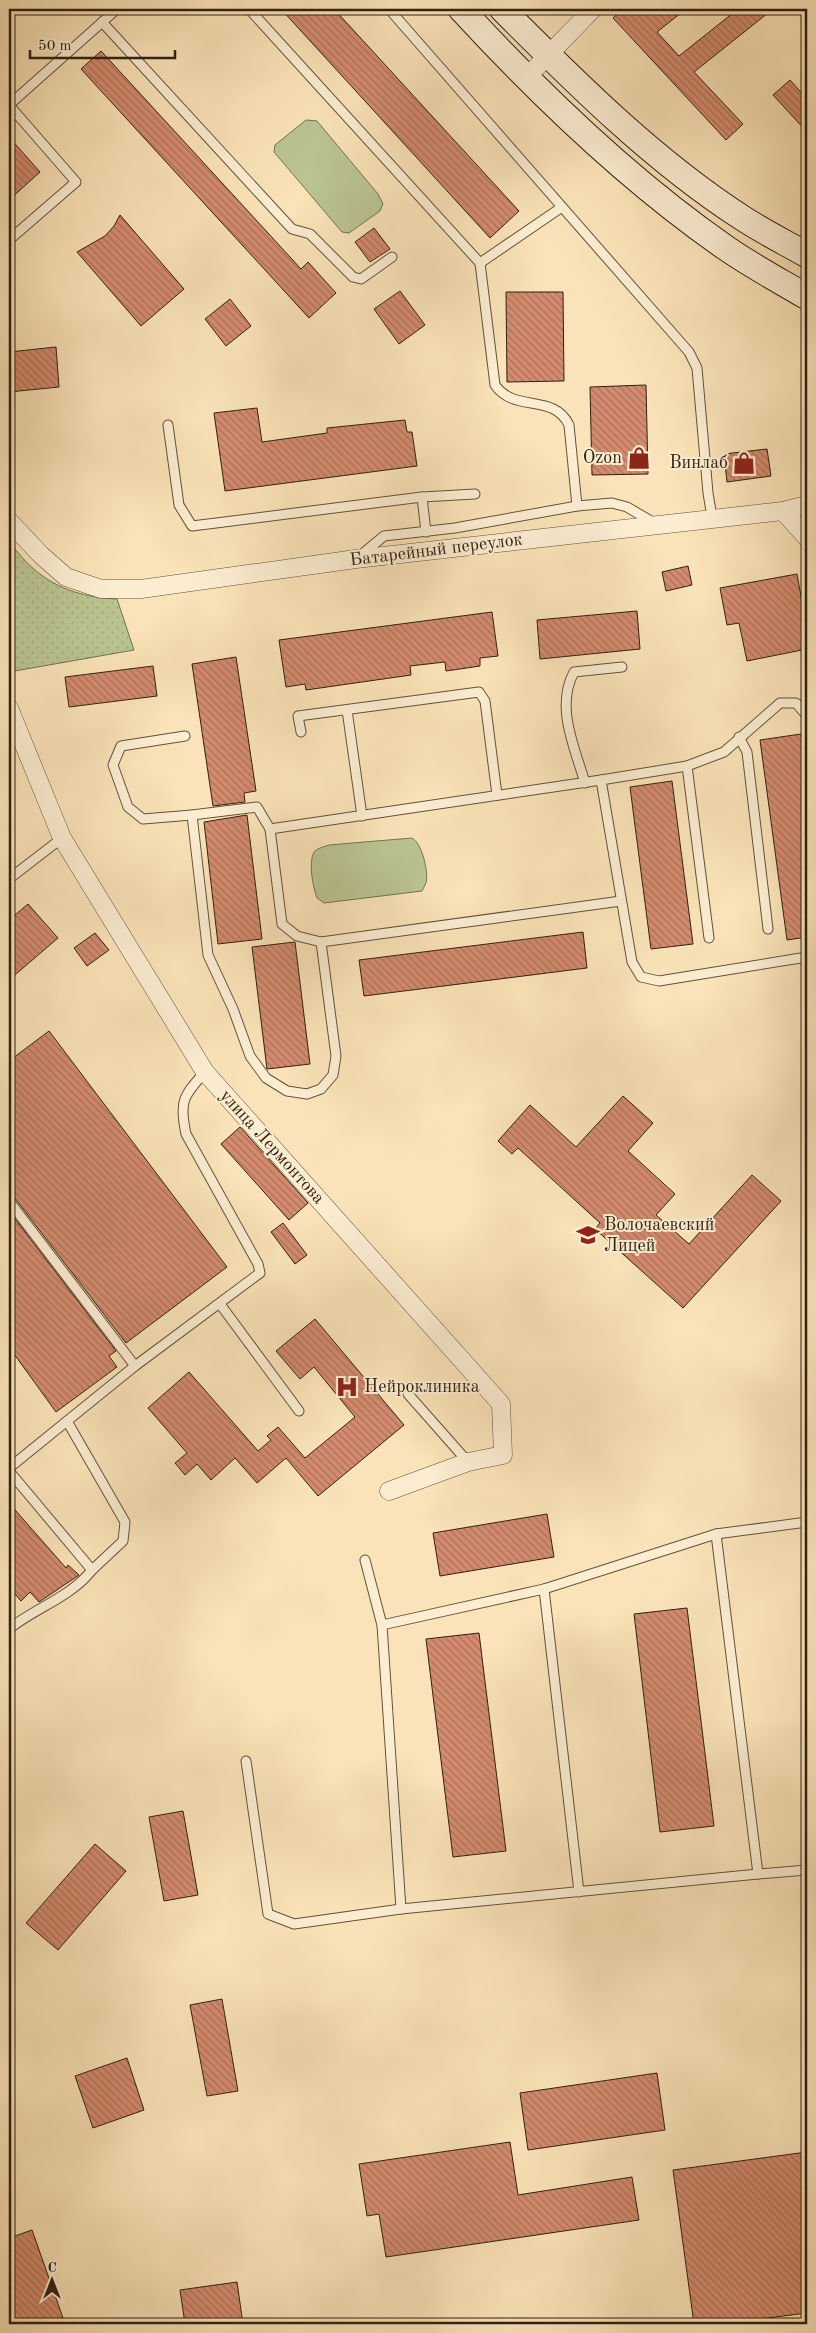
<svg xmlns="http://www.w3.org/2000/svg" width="816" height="2333" font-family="'Old Standard TT',serif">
	<defs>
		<pattern id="grass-dots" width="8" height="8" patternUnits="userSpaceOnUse" patternTransform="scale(1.25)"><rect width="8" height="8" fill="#bac592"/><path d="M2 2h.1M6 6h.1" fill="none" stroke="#a0a97d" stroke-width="1.8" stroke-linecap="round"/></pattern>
		<pattern id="building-back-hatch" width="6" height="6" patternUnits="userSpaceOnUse" patternTransform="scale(1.25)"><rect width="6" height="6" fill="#d48b6e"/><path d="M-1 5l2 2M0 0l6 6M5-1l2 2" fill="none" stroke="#ac7159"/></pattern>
	</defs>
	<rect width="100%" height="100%" fill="#fae3b8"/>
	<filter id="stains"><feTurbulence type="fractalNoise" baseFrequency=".004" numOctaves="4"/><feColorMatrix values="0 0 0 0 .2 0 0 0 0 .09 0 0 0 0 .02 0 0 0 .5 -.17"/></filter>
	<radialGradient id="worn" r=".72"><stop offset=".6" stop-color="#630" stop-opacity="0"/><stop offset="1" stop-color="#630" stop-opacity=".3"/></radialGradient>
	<!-- grass -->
	<path fill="url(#grass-dots)" stroke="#747352" d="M9 542C17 551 25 562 35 570 58 590 88 598 117 599L134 650 9 672Z"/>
	<!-- green -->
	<g fill="#bac592" stroke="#747352">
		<path d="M306 120 317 121 378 194 383 204 380 211 349 233 342 232 274 152 275 145Z"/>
		<path d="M412 838C422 843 429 873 426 883 425 886 423 888 422 891L324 903 317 898C313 887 308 863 314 852 317 848 324 847 329 845Z"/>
	</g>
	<!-- building -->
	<g fill="url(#building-back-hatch)" stroke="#2f2112">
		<path d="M281 9H334L519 211 490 238Z"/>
		<path d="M623 9H686L657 32 679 56 738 9H773L694 72 743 124 726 140 613 18Z"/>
		<path d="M101 51 301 269 308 262 336 293 309 318 81 69Z"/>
		<path d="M790 80 807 99V132L773 95Z"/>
		<path d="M9 137 40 172 9 200Z"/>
		<path d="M120 215 184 289 141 326 77 252 105 236 114 226Z"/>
		<path d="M374 228 390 249 370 262 355 242Z"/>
		<path d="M400 291 425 325 399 344 374 309Z"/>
		<path d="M506 292H563L564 381 507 382Z"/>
		<path d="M230 299 251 326 226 346 205 319Z"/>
		<path d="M56 347 59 387 9 392V352Z"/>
		<path d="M646 385 648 474 592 475 590 387Z"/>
		<path d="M257 408 262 442 327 433V428L405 420 407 432H412L417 466 225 491 214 413Z"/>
		<path d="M767 449 771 476 727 482 724 454Z"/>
		<path d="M688 566 692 585 666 591 662 572Z"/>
		<path d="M797 574 804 613 807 612V649L747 661 739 623 727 625 720 588Z"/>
		<path d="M637 611 640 649 540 659 537 620Z"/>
		<path d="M492 612 498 656 480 658V666L446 671 445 662 410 666 411 675 306 690 305 684 286 687 279 640Z"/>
		<path d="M236 657 256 791 244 793 245 802 213 806 192 664Z"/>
		<path d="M153 666 157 696 69 707 65 677Z"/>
		<path d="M801 734 807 784V937L787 940 760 740Z"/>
		<path d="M672 781 693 944 651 949 630 787Z"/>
		<path d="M247 815 262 939 218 944 204 822Z"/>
		<path d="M28 904 58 938 9 980V920Z"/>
		<path d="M583 932 587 968 364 996 359 960Z"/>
		<path d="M95 933 109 950 87 966 74 948Z"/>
		<path d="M295 942 310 1064 267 1069 252 947Z"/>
		<path d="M49 1031 227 1267 126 1343 14 1197 9 1195V1061Z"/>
		<path d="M623 1096 653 1123 628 1151 675 1194 656 1215 689 1244 752 1175 781 1201 683 1308 595 1229 600 1223 518 1148 512 1154 498 1141 530 1105 576 1147Z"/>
		<path d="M240 1127 308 1203 289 1220 221 1144Z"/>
		<path d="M9 1211 116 1351 109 1356 117 1367 56 1412 9 1347Z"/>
		<path d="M283 1223 307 1255 295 1264 271 1232Z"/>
		<path d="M315 1319 404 1425 318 1496 286 1458 257 1483 235 1458 211 1480 197 1464 185 1475 175 1463 187 1453 148 1408 189 1372 258 1451 271 1440 267 1436 278 1427 305 1458 355 1417 314 1367 300 1379 276 1351Z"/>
		<path d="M9 1503 66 1568 68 1565 79 1575 39 1602 30 1592 21 1601 9 1587Z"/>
		<path d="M547 1514 554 1557 440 1576 433 1533Z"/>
		<path d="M687 1608 714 1826 660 1832 634 1614Z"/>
		<path d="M479 1633 506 1851 453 1857 426 1639Z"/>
		<path d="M183 1811 198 1895 164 1901 149 1817Z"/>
		<path d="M95 1844 126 1871 58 1950 26 1923Z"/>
		<path d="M222 1999 238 2091 207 2096 190 2005Z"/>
		<path d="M127 2058 144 2110 93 2128 75 2076Z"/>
		<path d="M657 2073 665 2130 528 2150 520 2093Z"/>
		<path d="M510 2142 518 2195 632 2177 639 2220 386 2257 379 2214 367 2216 359 2164Z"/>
		<path d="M807 2152V2313L720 2324H694L673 2170Z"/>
		<path d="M32 2230 63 2318 46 2324H9V2238Z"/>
		<path d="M237 2282 243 2324H185L180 2290Z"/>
	</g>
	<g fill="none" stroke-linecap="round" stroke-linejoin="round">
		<defs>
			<g id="lane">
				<path d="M249 9 480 263"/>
				<path d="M389 9 689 352 697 368 708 493 712 517"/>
				<path d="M102 22 292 229 310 234 353 277 361 279 392 257"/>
				<path d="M9 105 117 9"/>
				<path d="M562 207 480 263 495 385C514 413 554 393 569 425L577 506"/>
				<path d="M9 240 76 182 9 105"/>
				<path d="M168 425 179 505 192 526 422 497"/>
				<path d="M426 532 422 497 475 494"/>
				<path d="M361 555 384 536 455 528 577 506 612 503 627 507 656 524"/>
				<path d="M347 710 362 816"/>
				<path d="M301 732 298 716 479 692 485 701 497 795"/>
				<path d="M185 736 121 746 113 765 128 807 143 819 192 815"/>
				<path d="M739 737 747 752 768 929"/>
				<path d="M687 766 709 938"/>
				<path d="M601 780 632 962 641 977 659 981 807 957"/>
				<path d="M585 783C575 748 555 707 574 672L622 667"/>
				<path d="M270 829 257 807 192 815 208 955 233 1009 250 1056 266 1078 287 1091 307 1094 321 1089 333 1075 336 1056 321 942"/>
				<path d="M9 879 62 838"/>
				<path d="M621 901 321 942 297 936 282 924 270 829 601 780 687 766 724 752 780 703H796L807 716"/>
				<path d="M9 1201 135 1366"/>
				<path d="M220 1304 299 1411"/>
				<path d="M408 1394 468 1462"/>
				<path d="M67 1421 125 1522 123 1541 92 1570"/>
				<path d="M9 1468 135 1366 260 1273 258 1264 186 1134C179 1102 183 1096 205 1072"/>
				<path d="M9 1471 92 1570C71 1597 35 1608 9 1629"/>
				<path d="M716 1534 758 1874 807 1870"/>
				<path d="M365 1560 382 1625 544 1589 716 1534 807 1522"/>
				<path d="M544 1589 579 1892"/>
				<path d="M382 1625 401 1909"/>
				<path d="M246 1761 268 1914 294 1924 401 1909 758 1874"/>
			</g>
			<g id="street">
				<path d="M526 78 593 9"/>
				<path d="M783 511 807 538"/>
				<path d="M9 521 41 555 66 577 101 589H141L356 559 783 511 807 505"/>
				<path d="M9 708 62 838 205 1072 501 1404 503 1455 468 1462 389 1491"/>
			</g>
			<g id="secondary">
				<path d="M461 9C541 96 628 180 726 248 752 266 780 281 807 297"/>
				<path d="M502 9C577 84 655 162 744 219 764 232 786 243 807 255"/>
			</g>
		</defs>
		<!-- lane casing -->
		<use href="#lane" stroke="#62523c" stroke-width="11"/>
		<!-- street casing -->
		<use href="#street" stroke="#62523c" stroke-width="19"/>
		<!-- secondary casing -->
		<use href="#secondary" stroke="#2f2112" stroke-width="27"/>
		<!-- lane -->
		<use href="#lane" stroke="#fcedd1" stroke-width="9"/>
		<!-- street -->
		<use href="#street" stroke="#fcedd1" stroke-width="18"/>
		<!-- secondary -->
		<use href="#secondary" stroke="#fcedd1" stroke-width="25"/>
	</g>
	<!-- icons -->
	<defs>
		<symbol id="shop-bare" viewBox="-9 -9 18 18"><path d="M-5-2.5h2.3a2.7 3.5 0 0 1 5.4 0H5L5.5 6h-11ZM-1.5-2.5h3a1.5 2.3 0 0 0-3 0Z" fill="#8f2418" stroke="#fcedd1" stroke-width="2.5" paint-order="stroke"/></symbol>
		<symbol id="school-bare" viewBox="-9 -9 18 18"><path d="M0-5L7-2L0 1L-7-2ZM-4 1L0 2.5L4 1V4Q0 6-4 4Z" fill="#8f2418" stroke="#fcedd1" stroke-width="2.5" paint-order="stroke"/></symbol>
		<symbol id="hospital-bare" viewBox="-9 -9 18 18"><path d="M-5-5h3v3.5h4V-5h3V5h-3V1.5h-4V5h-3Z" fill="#8f2418" stroke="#fcedd1" stroke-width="2.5" paint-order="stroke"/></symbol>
	</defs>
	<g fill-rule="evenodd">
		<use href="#shop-bare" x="623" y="442" width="32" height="32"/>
		<use href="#shop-bare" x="728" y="447" width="32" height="32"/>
		<use href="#school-bare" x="572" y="1219" width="32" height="32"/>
		<use href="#hospital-bare" x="331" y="1371" width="32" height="32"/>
	</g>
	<g text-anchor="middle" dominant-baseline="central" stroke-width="4" stroke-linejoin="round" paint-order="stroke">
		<!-- poi labels -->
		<g font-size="18" fill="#2f2112" stroke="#fcedd1" text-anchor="end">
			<text x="622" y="458">Ozon</text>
			<text x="728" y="463">Винлаб</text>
			<text x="604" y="1225" text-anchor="start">Волочаевский<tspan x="604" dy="21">Лицей</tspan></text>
			<text x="364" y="1387" text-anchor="start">Нейроклиника</text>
		</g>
		<!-- street labels -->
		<g font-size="18" fill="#2f2112" stroke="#fcedd1">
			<text transform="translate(436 550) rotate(-7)">Батарейный переулок</text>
			<text transform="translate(272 1147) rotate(48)">улица Лермонтова</text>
		</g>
	</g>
	<!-- margin -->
	<rect width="816" height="2333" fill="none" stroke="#fae3b8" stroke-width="30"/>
	<rect x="10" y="10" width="796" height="2313" fill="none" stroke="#2f2112" stroke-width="2.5"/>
	<rect x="15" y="15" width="786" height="2303" fill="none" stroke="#2f2112"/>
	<!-- north arrow -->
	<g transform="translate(52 2280)" stroke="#fcedd1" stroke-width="4" paint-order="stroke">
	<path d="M0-4L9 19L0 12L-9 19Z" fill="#2f2112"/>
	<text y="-8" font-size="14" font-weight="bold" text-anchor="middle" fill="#2f2112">С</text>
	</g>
	<!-- scale -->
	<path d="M30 50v8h145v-8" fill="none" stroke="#2f2112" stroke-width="2.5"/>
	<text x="38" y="50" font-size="15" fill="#2f2112" stroke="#fcedd1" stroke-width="4" paint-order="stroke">50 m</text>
	<rect width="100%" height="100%" filter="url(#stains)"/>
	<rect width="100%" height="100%" fill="url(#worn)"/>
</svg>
